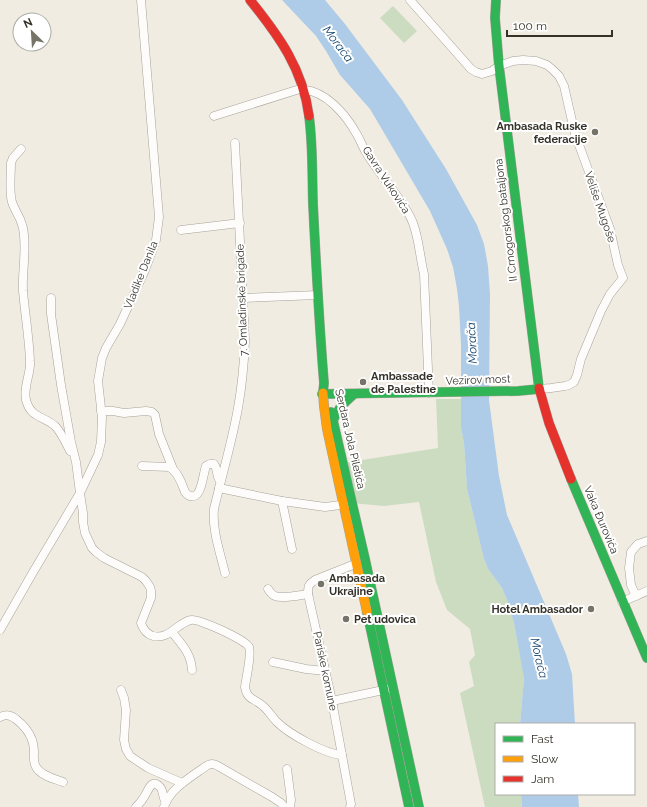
<svg xmlns="http://www.w3.org/2000/svg" width="647" height="807" font-family="Raleway,sans-serif">
	<rect width="100%" height="100%" fill="#f1ece1"/>
	<!-- green -->
	<g fill="#ccdcc0">
		<path d="M393 6 417 31 404 43 380 18Z"/>
		<path d="M436 399H461V427L464 443 467 489 484 559 488 569 502 588 507 600 514 623 522 664 524 678 520 724H496V794H521L522 807H485L460 693 474 686 469 662 475 655 470 629 447 610 436 582 419 502 384 506 351 503 343 463 438 448Z"/>
	</g>
	<!-- water -->
	<g fill="#aecce7">
		<path d="M282 0H325L345 24 402 100 446 169 477 225 484 244 488 266 490 294 489 400 499 476 507 515 566 654 572 674 575 724H520L524 678 514 623 507 600 502 588 488 569 484 559 467 489 464 443 461 427V345L459 306 457 289 453 267 447 249 430 211 370 109 340 75 326 51 316 36Z"/>
		<path d="M521 794H578L579 807H522Z"/>
	</g>
	<g fill="none" stroke-linecap="round" stroke-linejoin="round">
		<defs>
			<g id="street">
				<path d="M141 0 159 217 156 240 145 270 120 324 106 348 102 358 98 381 102 417 101 442 98 455 80 493 83 513V522L85 533 92 548 96 552 104 558 142 577 146 581 150 587 151 591V598L141 623C143 629 146 634 153 636 169 640 177 623 191 620 198 618 246 640 249 647 252 654 246 678 245 687 247 700 254 698 263 706 268 710 272 717 277 722 289 734 325 754 342 755"/>
				<path d="M410 0 471 69 476 72 482 74 492 71 499 66 513 61 523 60 536 61 547 65 552 69 559 76 564 86 575 134 610 229 618 265 623 278 610 294 601 311 581 359 577 375 574 382 569 385 565 386 551 388 539 389"/>
				<path d="M304 90C326 91 346 115 356 133 360 139 362 146 366 152 369 158 374 164 378 170 389 186 406 205 413 223 419 239 420 258 424 274L429 393"/>
				<path d="M214 116 303 88"/>
				<path d="M21 149 13 158 11 163C11 174 9 192 12 202 14 208 17 213 20 219 22 224 24 230 24 236 26 255 22 273 23 291 25 314 29 337 30 361 31 374 23 386 26 400 31 419 45 416 56 427 62 434 66 443 70 451"/>
				<path d="M181 230 240 223"/>
				<path d="M243 298 318 295"/>
				<path d="M101 411H113L124 413 146 411 152 412 155 415 159 434 173 469"/>
				<path d="M142 466 169 467C178 471 182 484 185 492 187 495 190 497 194 496 202 494 203 474 206 466 209 464 210 463 214 464 218 469 216 476 220 481"/>
				<path d="M219 488 282 501 325 507 348 504"/>
				<path d="M282 501 292 549"/>
				<path d="M225 573C220 552 212 530 214 509 222 475 232 442 238 408 242 386 244 363 245 341L235 143"/>
				<path d="M268 589C270 592 272 595 275 596 283 599 300 595 308 594"/>
				<path d="M636 596 631 585 629 568 631 552 638 544 647 541"/>
				<path d="M622 602 647 591"/>
				<path d="M0 630 32 574 80 493 76 462 71 442 61 385 51 314V298"/>
				<path d="M172 632C182 645 191 653 192 670"/>
				<path d="M273 662 306 669 325 671"/>
				<path d="M121 690 124 698 126 710 124 740 126 749 130 756 148 768 182 783"/>
				<path d="M332 701 388 689"/>
				<path d="M0 717C7 714 11 715 17 720 27 728 34 738 34 752 34 757 33 762 36 767 41 776 55 779 63 782"/>
				<path d="M287 769 291 800 290 807"/>
				<path d="M136 807C139 804 142 801 144 797 148 792 151 777 160 787 164 791 162 798 166 802"/>
				<path d="M164 807C169 791 185 781 199 771 203 769 207 764 212 764 215 764 216 765 218 766L272 797 281 803 284 807"/>
				<path d="M350 807 351 804 332 701 308 594C308 586 308 585 315 580L355 564"/>
			</g>
			<g id="fast">
				<path d="M496 0 495 18 499 66 539 388"/>
				<path d="M309 116C313 145 312 175 313 204 316 264 319 323 324 383L323 393"/>
				<path d="M322 394 518 391 539 389"/>
				<path d="M331 412 365 559 419 807"/>
				<path d="M333 420 341 406 354 394"/>
				<path d="M571 479 647 658"/>
				<path d="M367 612 409 807"/>
			</g>
			<path id="slow" d="M323 393 324 406 327 429 367 612"/>
			<g id="jam">
				<path d="M250 0C279 36 303 69 309 116"/>
				<path d="M539 388 549 423 571 479"/>
			</g>
		</defs>
		<!-- street casing -->
		<use href="#street" stroke="#a6a29a" stroke-width="9"/>
		<!-- fast casing -->
		<use href="#fast" stroke="#a6a29a" stroke-width="10"/>
		<!-- slow casing -->
		<use href="#slow" stroke="#a6a29a" stroke-width="10"/>
		<!-- jam casing -->
		<use href="#jam" stroke="#a6a29a" stroke-width="10"/>
		<!-- street -->
		<use href="#street" stroke="#fdfcfa" stroke-width="8"/>
		<!-- fast -->
		<use href="#fast" stroke="#30b455" stroke-width="9"/>
		<!-- slow -->
		<use href="#slow" stroke="#ff9f0a" stroke-width="9"/>
		<!-- jam -->
		<use href="#jam" stroke="#e5322d" stroke-width="9"/>
	</g>
	<!-- markers -->
	<g fill="#767369" stroke="#fff" stroke-width="1.5">
		<circle cx="595" cy="132" r="4"/>
		<circle cx="363" cy="382" r="4"/>
		<circle cx="321" cy="584" r="4"/>
		<circle cx="591" cy="609" r="4"/>
		<circle cx="346" cy="619" r="4"/>
	</g>
	<g text-anchor="middle" dominant-baseline="central" stroke-width="4" stroke-linejoin="round" paint-order="stroke">
		<!-- poi labels -->
		<g font-size="11" font-weight="bold" fill="#343229" stroke="#fff" text-anchor="start">
			<text x="587" y="126" text-anchor="end">Ambasada Ruske<tspan x="587" dy="13">federacije</tspan></text>
			<text x="371" y="376">Ambassade<tspan x="371" dy="13">de Palestine</tspan></text>
			<text x="329" y="578">Ambasada<tspan x="329" dy="13">Ukrajine</tspan></text>
			<text x="583" y="609" text-anchor="end">Hotel Ambasador</text>
			<text x="354" y="619">Pet udovica</text>
		</g>
		<!-- street labels -->
		<g font-size="11" fill="#343229" stroke="#fff">
			<text transform="translate(386 180) rotate(57)">Gavra Vukovića</text>
			<text transform="translate(600 207) rotate(71)">Veliše Mugoše</text>
			<text transform="translate(506 220) rotate(-97)">II Crnogorskog bataljona</text>
			<text transform="translate(141 275) rotate(-68)">Vladike Danila</text>
			<text transform="translate(242 300) rotate(-92)">7. Omladinske brigade</text>
			<text transform="translate(478 380) rotate(-2)">Vezirov most</text>
			<text transform="translate(350 439) rotate(77)">Serdara Jola Piletića</text>
			<text transform="translate(601 520) rotate(67)">Vaka Đurovića</text>
			<text transform="translate(325 671) rotate(78)">Pariske komune</text>
		</g>
		<!-- water labels -->
		<g font-size="12" font-style="italic" fill="#13446c" stroke="#fff">
			<text transform="translate(338 44) rotate(53)">Morača</text>
			<text transform="translate(472 343) rotate(-93)">Morača</text>
			<text transform="translate(539 658) rotate(77)">Morača</text>
		</g>
	</g>
	<!-- legend -->
	<rect x="495" y="723" width="140" height="72" fill="#ffffff" stroke="#aeada9"/>
	<rect x="503" y="736" width="20" height="6" fill="#30b455" stroke="#aeada9"/>
	<text x="531" y="743" font-size="12" fill="#343229">Fast</text>
	<rect x="503" y="756" width="20" height="6" fill="#ff9f0a" stroke="#aeada9"/>
	<text x="531" y="763" font-size="12" fill="#343229">Slow</text>
	<rect x="503" y="776" width="20" height="6" fill="#e5322d" stroke="#aeada9"/>
	<text x="531" y="783" font-size="12" fill="#343229">Jam</text>
	<!-- north arrow -->
	<g transform="translate(32 32) rotate(335)"><circle r="19" fill="#ffffff" stroke="#aeada9"/>
	<path d="M0-3L7 15L0 10L-7 15Z" fill="#767369"/>
	<text y="-6" font-size="11" font-weight="bold" text-anchor="middle" fill="#343229">N</text>
	</g>
	<!-- scale -->
	<path d="M507 30v6h105v-6" fill="none" stroke="#343229" stroke-width="2"/>
	<text x="513" y="30" font-size="12" fill="#343229" stroke="#ffffff" stroke-width="3" paint-order="stroke">100 m</text>
</svg>
